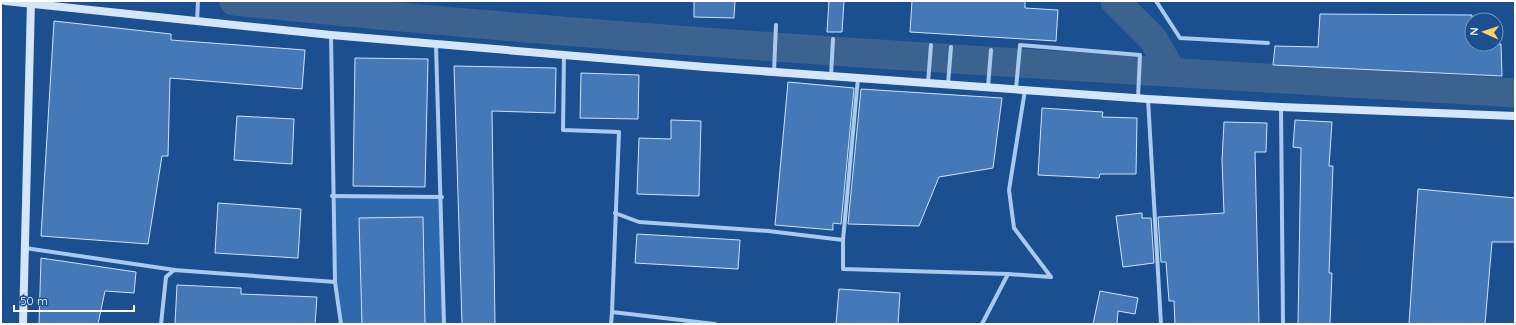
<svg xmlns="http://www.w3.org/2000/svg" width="1516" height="325" font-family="Quicksand,sans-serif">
	<rect width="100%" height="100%" fill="#1b4f8f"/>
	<!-- green -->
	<path fill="#2e69ad" d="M332 196 442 197 444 324H341L335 282Z"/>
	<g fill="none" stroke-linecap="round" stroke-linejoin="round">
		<!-- river -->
		<g stroke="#3c6290" stroke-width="29">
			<path d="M234 1C660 45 1088 67 1515 93"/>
			<path d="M1115 1 1153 39 1172 72"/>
		</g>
	</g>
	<!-- building -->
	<g fill="#4478b7" stroke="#cfe3fa">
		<path d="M694 1H735L734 18 694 17Z"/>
		<path d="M829 1H844L842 32H827Z"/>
		<path d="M912 1H1025V8L1058 10 1056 41 910 32Z"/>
		<path d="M1320 14 1472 15V44H1501L1502 76 1273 65 1275 46 1318 47Z"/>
		<path d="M54 21 171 34V40L305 50 302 89 170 78 168 156H162L148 244 41 236Z"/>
		<path d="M355 58 428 59 425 187 353 186Z"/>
		<path d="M454 66 556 68 555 113 492 111 495 324H462Z"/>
		<path d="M581 73 639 75 638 119 580 118Z"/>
		<path d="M788 82 854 88 841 224 833 223V230L775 225Z"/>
		<path d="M861 89 1002 98 993 168 939 177 919 226 848 224Z"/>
		<path d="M1042 108 1103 112 1102 117 1137 118 1136 174H1100L1099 178 1038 175Z"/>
		<path d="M237 116 294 119 292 164 234 160Z"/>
		<path d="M671 120 701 121 699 196 637 194 639 138 671 139Z"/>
		<path d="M1295 120 1332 122 1329 166H1333L1329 273H1332L1330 324H1298L1301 148 1293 147Z"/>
		<path d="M1224 122 1267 123 1266 152H1255L1259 324H1175L1174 301H1169L1166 262H1161L1158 217 1224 213 1222 160Z"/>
		<path d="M1418 189 1515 198V242H1492L1485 324H1409Z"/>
		<path d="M218 203 301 209 298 258 215 253Z"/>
		<path d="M1142 213V218H1151L1154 263 1123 267 1116 216Z"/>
		<path d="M423 217 425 324H362L359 218Z"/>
		<path d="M637 234 740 240 738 269 635 263Z"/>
		<path d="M41 258 136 272 134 293 105 291 98 324H39Z"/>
		<path d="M177 285 241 288V294L317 297 315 324H175Z"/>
		<path d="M839 289 900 293 898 324H836Z"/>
		<path d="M1100 291 1138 298 1135 314 1118 311 1117 324H1093Z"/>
	</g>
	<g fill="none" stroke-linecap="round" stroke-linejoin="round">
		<!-- street -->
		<g stroke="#a9c9ee" stroke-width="4">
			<path d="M1156 1 1180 38 1268 43"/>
			<path d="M197 22 198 1"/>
			<path d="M331 35 335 282 341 324"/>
			<path d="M436 45 444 324"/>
			<path d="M564 55 563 130 619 132 612 312 715 324"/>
			<path d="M774 72 776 25"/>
			<path d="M831 76 833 39"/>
			<path d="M928 83 931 45"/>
			<path d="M948 84 951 47"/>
			<path d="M988 87 991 50"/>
			<path d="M1016 89 1020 45 1140 55 1138 98"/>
			<path d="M1148 99 1161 324"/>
			<path d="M1281 107 1283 324"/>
			<path d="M332 196 442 197"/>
			<path d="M615 213 639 222 768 231 843 240 858 78"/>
			<path d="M843 240V269L1008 274 982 324"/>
			<path d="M25 248 175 270"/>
			<path d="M1008 274 1051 277 1014 228 1009 190 1025 90"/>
			<path d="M161 324 166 277 174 270 335 282"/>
			<path d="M611 324 612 312"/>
		</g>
		<!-- secondary -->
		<g stroke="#d6e6fa" stroke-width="8">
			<path d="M5 1 331 35 705 67 1148 99 1281 107 1515 116"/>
			<path d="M23 324 31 1"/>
		</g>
	</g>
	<!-- border -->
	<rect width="1516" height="325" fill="none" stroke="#ffffff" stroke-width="4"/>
	<!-- north arrow -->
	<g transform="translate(1484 32) rotate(273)"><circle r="19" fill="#1b4f8f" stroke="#7695bc"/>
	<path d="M0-3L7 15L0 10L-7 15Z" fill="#ffd166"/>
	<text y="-6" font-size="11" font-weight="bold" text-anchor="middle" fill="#ffffff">N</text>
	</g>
	<!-- scale -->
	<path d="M14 305v6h120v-6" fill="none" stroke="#ffffff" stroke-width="2"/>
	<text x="20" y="305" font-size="12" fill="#ffffff" stroke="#1b4f8f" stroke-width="3" paint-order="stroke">50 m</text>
</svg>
